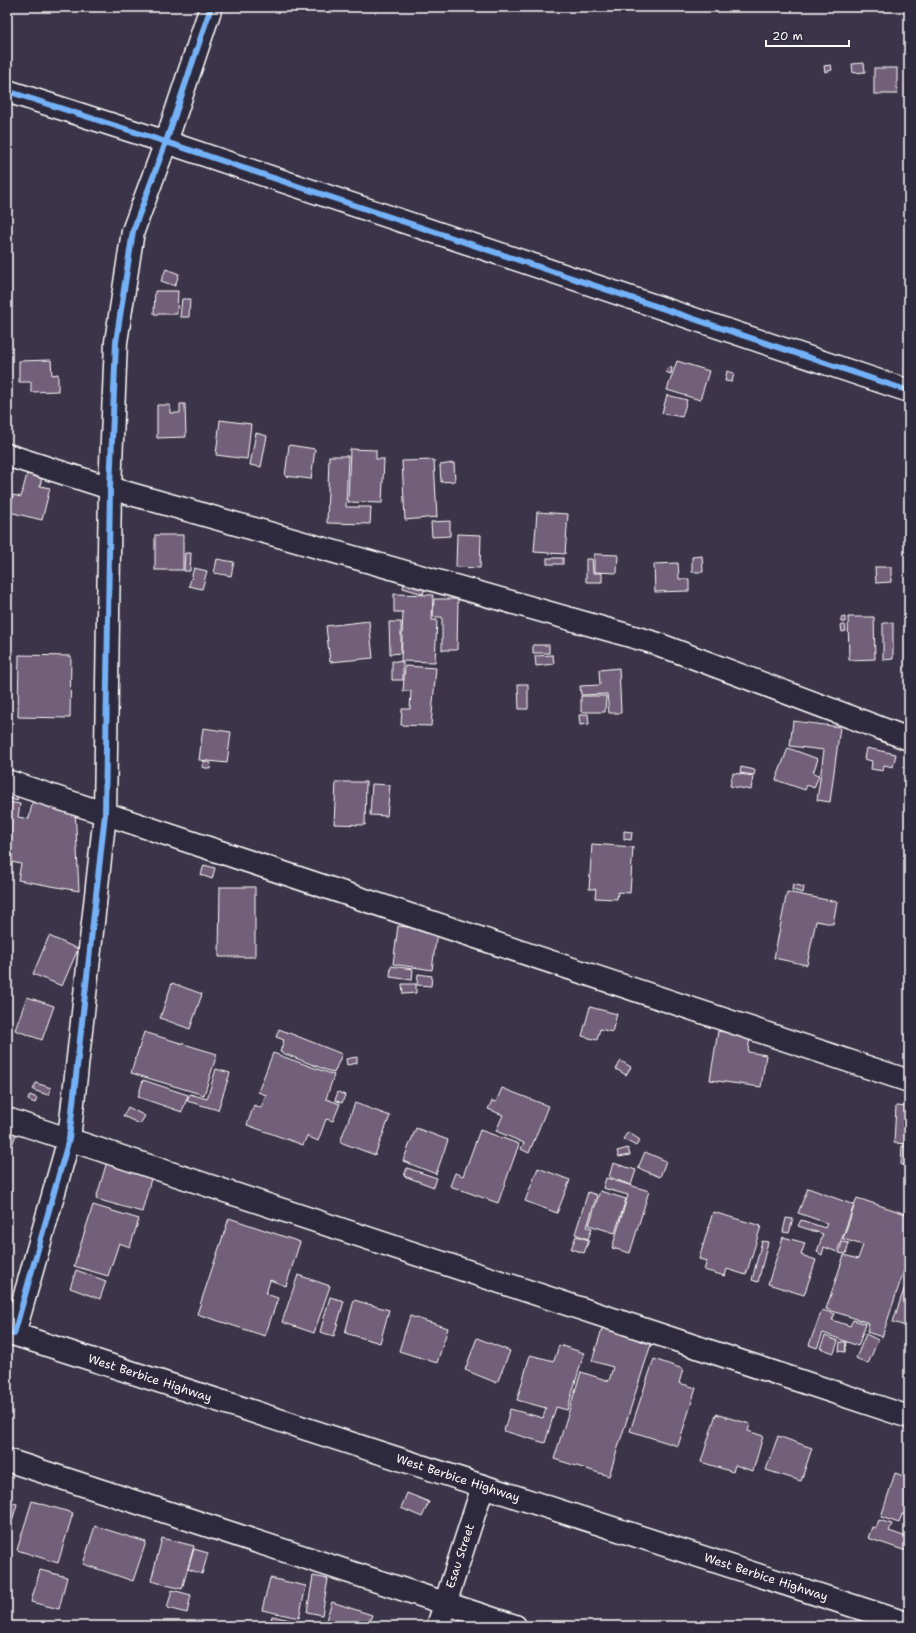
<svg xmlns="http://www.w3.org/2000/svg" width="916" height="1633" font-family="'Shantell Sans',sans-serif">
	<rect width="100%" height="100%" fill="#3c3549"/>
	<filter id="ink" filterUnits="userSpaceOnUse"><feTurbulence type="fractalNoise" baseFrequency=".025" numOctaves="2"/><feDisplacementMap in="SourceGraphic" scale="8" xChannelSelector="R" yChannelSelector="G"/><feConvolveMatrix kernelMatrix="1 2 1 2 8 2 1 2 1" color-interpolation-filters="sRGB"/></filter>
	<g filter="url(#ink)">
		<!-- building -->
		<g fill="#725f79" stroke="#fff">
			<path d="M864 63 865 72 853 73 852 64Z"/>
			<path d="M831 65 832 70 825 72 824 66Z"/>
			<rect x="874" y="68" width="23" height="26"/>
			<path d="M166 269 179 274 175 286 161 281Z"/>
			<path d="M155 291H178L177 314H154Z"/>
			<path d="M182 299H190L189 317H180Z"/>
			<path d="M51 360 52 375 58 374V391L31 392V382H19V361Z"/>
			<path d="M677 361 709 371 700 400 667 390Z"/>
			<path d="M668 367 672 368 671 374 666 372Z"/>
			<path d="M727 371 734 373 732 382 725 381Z"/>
			<path d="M667 395 687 400 682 417 662 413Z"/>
			<path d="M180 404H185L186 437 157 438V405H170V413H180Z"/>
			<path d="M220 420 251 424 247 459 216 455Z"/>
			<path d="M256 433 267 436 261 467 250 465Z"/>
			<path d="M289 445 315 449 311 479 285 476Z"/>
			<path d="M350 449 376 450V459H384L382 503 348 502Z"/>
			<path d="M329 456H348L346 507H371L370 524 327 523Z"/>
			<path d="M434 460 437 517 405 520 402 461Z"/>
			<path d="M454 463 455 481 441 482 440 465Z"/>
			<path d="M27 474 42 477 40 486 50 488 42 520 9 512 13 495 21 497Z"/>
			<path d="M7 493H9L8 533H7Z"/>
			<path d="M537 512 568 514 565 554 534 552Z"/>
			<path d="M450 521V536L432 537 431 522Z"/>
			<path d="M457 534 481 535 480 568 456 567Z"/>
			<rect x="155" y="535" width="28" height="35"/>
			<path d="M185 553H191L190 571H184Z"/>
			<path d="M594 554 618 555 617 573 594 572Z"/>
			<path d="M702 556 703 572H692V557Z"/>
			<rect x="547" y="558" width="16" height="6"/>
			<path d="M217 559 234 562 231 576 214 573Z"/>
			<path d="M586 559H592L593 573H602V582H586Z"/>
			<path d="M678 563 679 579H689V591L655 592 654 564Z"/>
			<path d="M875 567H891V582L876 583Z"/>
			<path d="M194 568 207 571 202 589 189 586Z"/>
			<path d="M406 575 427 582 423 594 403 588Z"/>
			<path d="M394 594 433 595 432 620H437L435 662 401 661 403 612H394Z"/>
			<path d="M434 599H458L457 650H442V617H433Z"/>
			<path d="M845 617V622H841V618Z"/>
			<path d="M848 617H874L875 659 849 660Z"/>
			<path d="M369 621 373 658 330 662 326 626Z"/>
			<path d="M389 622H401V653L390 654Z"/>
			<path d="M883 623H893V659L883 660Z"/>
			<path d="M841 625H845L846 631 842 632Z"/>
			<rect x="533" y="645" width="16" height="8"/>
			<path d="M19 655 71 656 70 718 18 717Z"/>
			<path d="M553 655 554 664 536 666 535 656Z"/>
			<path d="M392 661 403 662V680H392Z"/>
			<path d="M405 666 436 668 431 726 401 725 402 709H410L411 691H403Z"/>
			<path d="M619 668 621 713H609L607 694 581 695 580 686 600 685 599 670Z"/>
			<path d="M518 684H528V709H519Z"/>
			<path d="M581 696H606L605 712H581Z"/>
			<path d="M588 714 589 724 580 725 579 715Z"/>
			<path d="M793 721 840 727 830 802 817 800 824 750 790 746Z"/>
			<path d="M203 728 231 732 227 763 199 760Z"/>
			<path d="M788 748 818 759 813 773 819 775 814 788 807 785 805 790 776 780Z"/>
			<path d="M866 748 896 754 893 767 884 765 883 771 871 769 872 761 864 759Z"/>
			<path d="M203 761 211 763 210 769 202 767Z"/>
			<path d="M741 767 755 770 754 775 740 773Z"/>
			<path d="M733 773 753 776 751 790 730 786Z"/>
			<path d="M336 782H366L365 825 334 824Z"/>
			<path d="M372 784 390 785 387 816 370 815Z"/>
			<path d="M14 789 19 791 17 801 11 799Z"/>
			<path d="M33 798 75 807 79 891 18 880 21 864 7 861 11 832 7 831 8 802 20 804 18 817 29 819Z"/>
			<path d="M624 831 632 832 631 840 624 839Z"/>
			<path d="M592 844 633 847 630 893 618 892 617 899 595 898 596 889H589Z"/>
			<path d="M204 865 215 868 212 879 201 875Z"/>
			<path d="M793 884 804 887 803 893 792 890Z"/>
			<path d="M220 887H255V957H219Z"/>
			<path d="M787 892 837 902 833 924 816 921 807 965 774 958Z"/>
			<path d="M398 926 437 931 432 970 393 964Z"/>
			<path d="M49 936 78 949 62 986 33 974Z"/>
			<path d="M391 966 413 969 412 980 390 977Z"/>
			<path d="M418 974 432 976 431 986 417 985Z"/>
			<path d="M172 983 202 994 190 1029 160 1018Z"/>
			<path d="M402 984H416V993L403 994Z"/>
			<path d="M27 997 54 1006 42 1040 15 1030Z"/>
			<path d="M590 1007 617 1014 612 1032 600 1029 597 1040 582 1036Z"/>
			<path d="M279 1029 342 1054 334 1073 280 1052 284 1040 276 1037Z"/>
			<path d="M718 1031 750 1036 748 1052 766 1055 761 1087 710 1080Z"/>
			<path d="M144 1032 217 1054 204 1095 131 1073Z"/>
			<path d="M273 1053 334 1075 326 1099 340 1104 333 1121 326 1119 318 1141 307 1136 303 1145 247 1125 254 1105 261 1108 266 1095 258 1092Z"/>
			<path d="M357 1057V1063L347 1065 346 1059Z"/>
			<path d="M621 1061 631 1067 626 1075 616 1069Z"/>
			<path d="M216 1069 230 1073 218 1110 187 1101 190 1094 207 1099Z"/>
			<path d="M143 1080 188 1095 182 1112 138 1097Z"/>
			<path d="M36 1083 51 1088 48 1095 33 1090Z"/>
			<path d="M502 1088 548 1106 529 1153 521 1149 524 1143 496 1131 503 1115 488 1109 492 1101 496 1102Z"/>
			<path d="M338 1092 345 1095 342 1103 335 1100Z"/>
			<path d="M30 1095 37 1098 35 1103 28 1100Z"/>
			<path d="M355 1103 390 1116 375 1155 340 1142Z"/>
			<path d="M896 1106 909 1107V1144L894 1143Z"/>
			<path d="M128 1107 145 1116 140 1124 123 1116Z"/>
			<path d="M7 1128 17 1132 7 1158Z"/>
			<path d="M416 1128 448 1140 436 1174 403 1161Z"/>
			<path d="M480 1130 519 1144 498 1203 450 1186 455 1173 463 1176Z"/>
			<path d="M628 1132 640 1140 636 1146 623 1139Z"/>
			<path d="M902 1146H909V1165H901Z"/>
			<path d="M628 1148 630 1155 619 1157 617 1151Z"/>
			<path d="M645 1152 666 1161 660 1177 638 1168Z"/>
			<path d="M108 1158 153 1171 142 1212 96 1199Z"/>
			<path d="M613 1163 636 1170 631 1185 609 1177Z"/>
			<path d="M407 1168 437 1178 434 1187 404 1176Z"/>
			<path d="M538 1168 570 1180 557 1213 525 1201Z"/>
			<path d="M606 1178 649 1191 630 1253 612 1248 628 1195 603 1188Z"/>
			<path d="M808 1188 854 1205 837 1252 824 1247 822 1255 817 1252 823 1234 798 1226 801 1220 825 1228 827 1223 798 1213Z"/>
			<path d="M600 1191 626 1199 615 1233 589 1225Z"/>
			<path d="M588 1192 597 1195 587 1227 592 1228 588 1239 575 1234Z"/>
			<path d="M857 1198 909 1215V1255L882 1337 867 1332 869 1323 826 1309 844 1255 858 1259 863 1245 843 1239Z"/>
			<path d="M93 1205 139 1219 130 1247 119 1243 108 1276 74 1266Z"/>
			<path d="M713 1212 761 1226 746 1275 727 1269 725 1276 704 1270 707 1261 699 1259Z"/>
			<path d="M229 1218 300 1242 286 1286 270 1280 266 1294 278 1298 265 1336 197 1314Z"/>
			<path d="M786 1218 793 1219 789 1233 783 1232Z"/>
			<path d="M576 1236 589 1240 584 1253 571 1249Z"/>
			<path d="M783 1237 805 1243 801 1255 816 1260 804 1295 768 1284Z"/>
			<path d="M762 1241 768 1242 758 1282 752 1280Z"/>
			<path d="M842 1242 849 1243 846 1254 839 1253Z"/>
			<path d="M76 1270 106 1281 100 1299 70 1288Z"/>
			<path d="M298 1275 330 1286 314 1333 282 1322Z"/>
			<path d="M904 1289 909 1290V1327L893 1322Z"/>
			<path d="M330 1297 344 1301 334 1336 320 1332Z"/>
			<path d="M354 1300 389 1310 380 1343 345 1333Z"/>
			<path d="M822 1310 835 1314 832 1320 850 1326 853 1320 866 1324 858 1346 823 1333 817 1348 809 1345Z"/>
			<path d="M410 1316 448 1328 437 1363 399 1351Z"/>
			<path d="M603 1326 652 1341 609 1476 554 1459 581 1372 609 1381 613 1367 592 1361Z"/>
			<path d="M866 1334 878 1340 868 1364 856 1358Z"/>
			<path d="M825 1336 838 1341 834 1353 820 1348Z"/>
			<path d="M477 1338 510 1351 497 1383 465 1370Z"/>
			<path d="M840 1342H846L845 1352 839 1351Z"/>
			<path d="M559 1345 584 1353 567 1410 556 1407 545 1443 504 1431 510 1409 543 1418 546 1408 517 1400 530 1355 554 1361Z"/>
			<path d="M654 1359 683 1369 679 1383 696 1388 678 1446 630 1431Z"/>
			<path d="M716 1414 750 1424 748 1431 763 1436 753 1471 735 1465 733 1472 701 1462Z"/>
			<path d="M778 1436 812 1448 801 1481 766 1470Z"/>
			<path d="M895 1473 909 1478V1516L902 1514 899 1523 881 1517Z"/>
			<path d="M407 1493 429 1502 422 1517 401 1508Z"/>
			<path d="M7 1501 17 1504 12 1521 7 1519Z"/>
			<path d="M32 1501 73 1513 58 1563 17 1550Z"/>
			<path d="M879 1520 892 1524 889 1531 909 1538V1552L868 1538 872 1527 876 1528Z"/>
			<path d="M95 1526 146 1542 133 1581 83 1564Z"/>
			<path d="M162 1538 194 1546 182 1589 151 1581Z"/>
			<path d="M194 1549 208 1553 202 1574 188 1569Z"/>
			<path d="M40 1570 67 1577 59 1609 31 1602Z"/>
			<path d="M313 1576 328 1579 322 1615 307 1612Z"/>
			<path d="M270 1578 306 1586 299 1618 262 1610Z"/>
			<path d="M172 1590 191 1595 187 1613 167 1608Z"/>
			<path d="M332 1602 372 1615 368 1626H324Z"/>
			<path d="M272 1616 295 1621 294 1626H270Z"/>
		</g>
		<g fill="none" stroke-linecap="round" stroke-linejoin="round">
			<defs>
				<g id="minor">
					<path d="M7 91 166 142 909 391"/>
					<path d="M7 455 110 488 655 643 909 739"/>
					<path d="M7 781 909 1081"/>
					<path d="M7 1119 909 1417"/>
					<path d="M14 1334 69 1139 105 814 110 488 116 342 133 231 166 142 211 7"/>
					<path d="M7 1460 515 1626"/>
					<path d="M438 1626 483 1486"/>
				</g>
				<path id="primary" d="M7 1332 909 1624"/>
			</defs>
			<!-- minor casing -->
			<use href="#minor" stroke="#fff" stroke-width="25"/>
			<!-- primary casing -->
			<use href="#primary" stroke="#fff" stroke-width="25"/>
			<!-- minor -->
			<use href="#minor" stroke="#2f2a3d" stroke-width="22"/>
			<!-- primary -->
			<use href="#primary" stroke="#2f2a3d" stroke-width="22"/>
			<defs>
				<g id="cycleway">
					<path d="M7 91 166 142 909 391"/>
					<path d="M14 1334 69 1139 105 814 110 488 116 342 133 231 166 142 211 7"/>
				</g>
			</defs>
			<!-- cycleway casing -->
			<use href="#cycleway" stroke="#2f2a3d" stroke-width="8"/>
			<!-- cycleway -->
			<use href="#cycleway" stroke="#73b2f8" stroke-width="6"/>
		</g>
	</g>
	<g text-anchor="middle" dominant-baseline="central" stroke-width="3" stroke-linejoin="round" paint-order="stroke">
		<!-- street labels -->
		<g font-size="12" fill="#fff" stroke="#2f2a3d">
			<text transform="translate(150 1378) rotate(18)">West Berbice Highway</text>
			<text transform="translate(458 1478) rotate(18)">West Berbice Highway</text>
			<text transform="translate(460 1556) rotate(-72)">Esau Street</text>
			<text transform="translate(766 1577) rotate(18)">West Berbice Highway</text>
		</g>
	</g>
	<!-- margin -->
	<rect width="916" height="1633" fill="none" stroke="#2f2a3d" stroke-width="24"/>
	<rect x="12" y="12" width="892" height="1609" fill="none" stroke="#fff" stroke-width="1.5" filter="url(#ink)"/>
	<!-- scale -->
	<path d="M766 40v6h83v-6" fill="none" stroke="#ffffff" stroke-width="2"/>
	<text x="772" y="40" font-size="12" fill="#ffffff" stroke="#2f2a3d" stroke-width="3" paint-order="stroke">20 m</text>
</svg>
